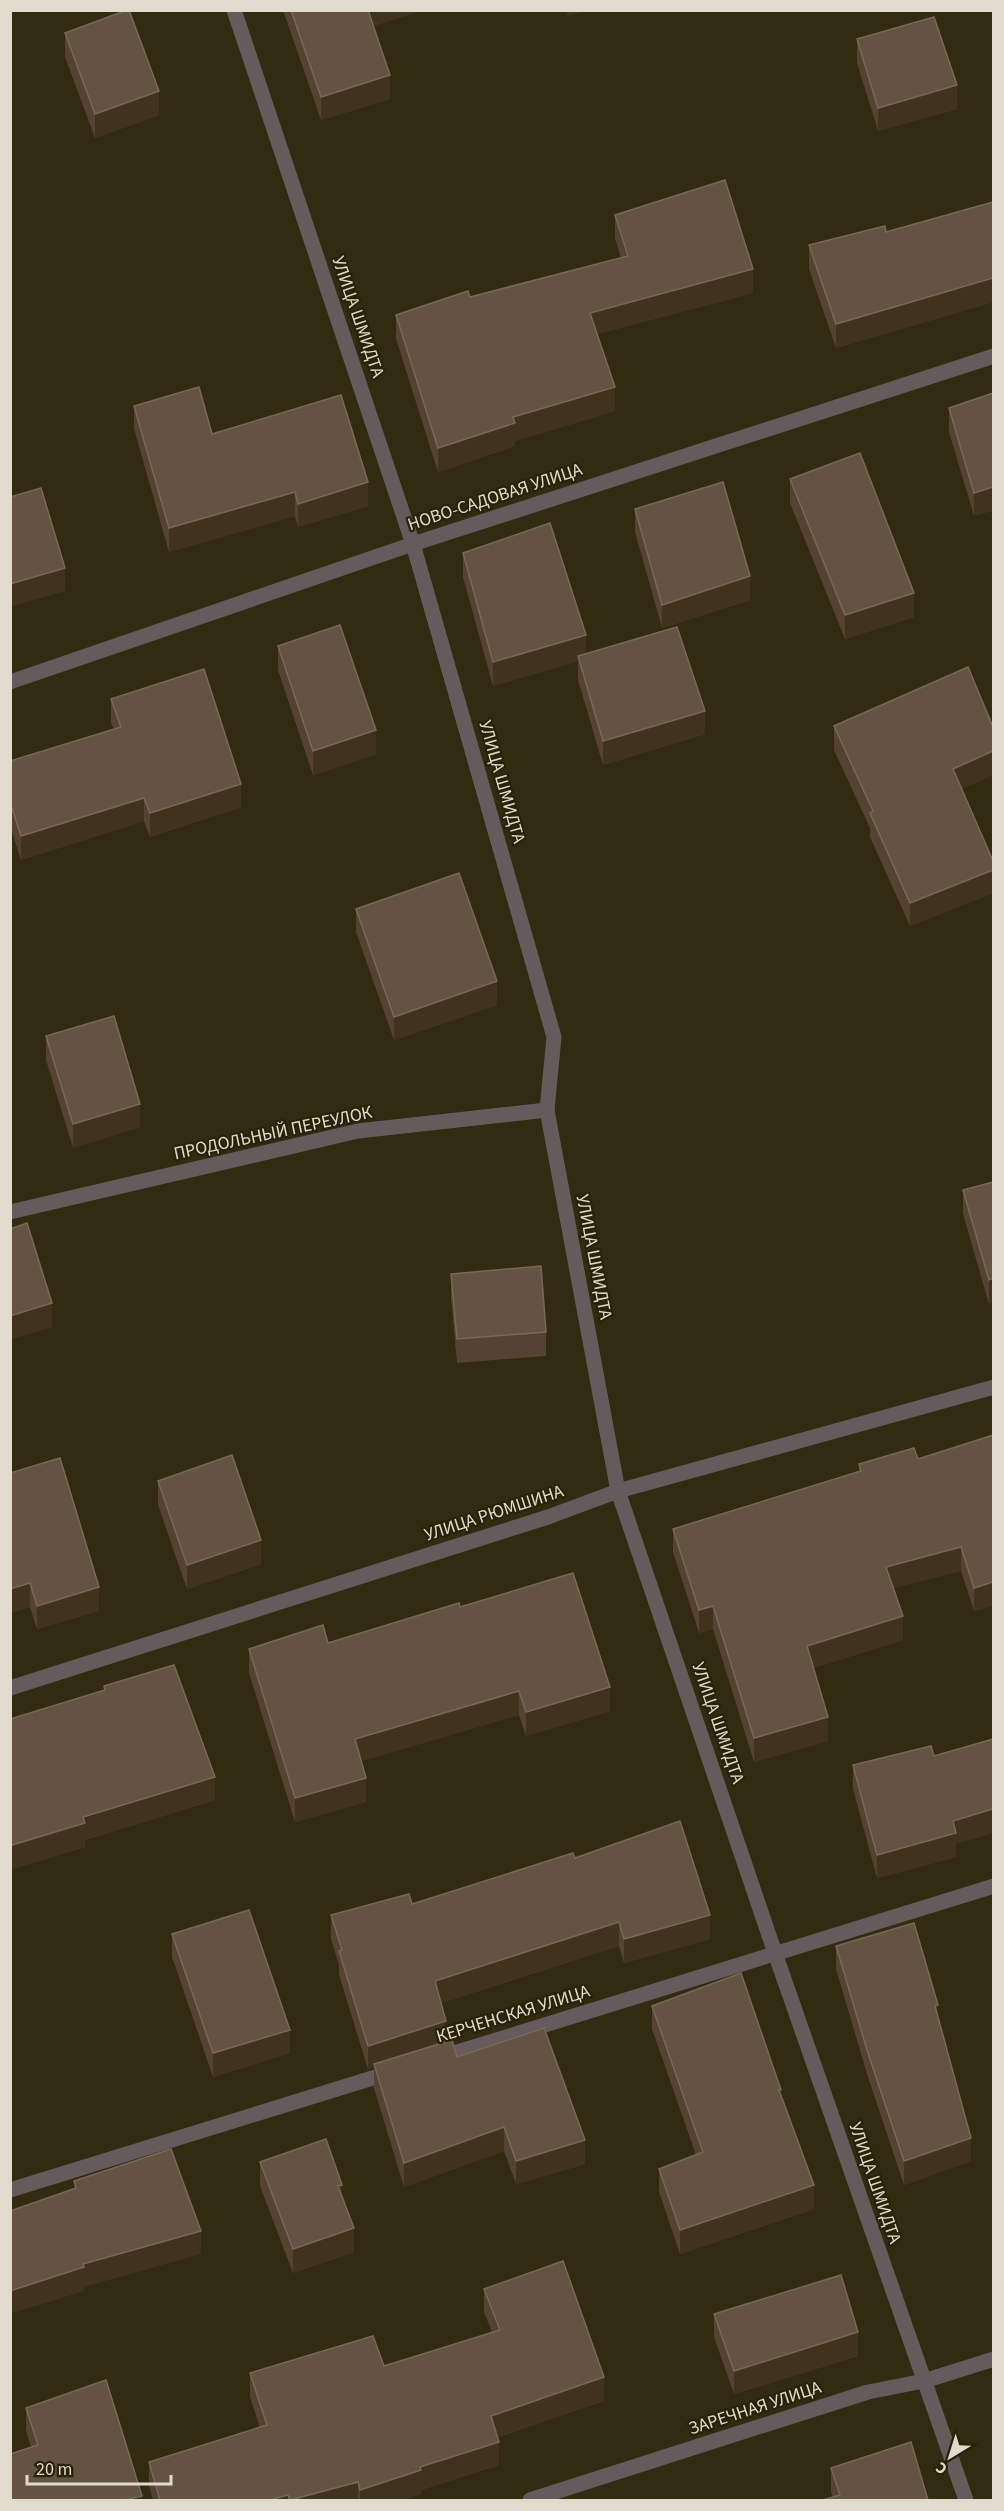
<svg xmlns="http://www.w3.org/2000/svg" width="1004" height="2511" font-family="'Source Sans 3',sans-serif">
	<rect width="100%" height="100%" fill="#332a12"/>
	<g fill="none" stroke-linecap="round" stroke-linejoin="round">
		<!-- minor -->
		<g stroke="#675a5c" stroke-width="15">
			<path d="M234 10 413 544 554 1037 547 1110 618 1491 775 1953 966 2500"/>
			<path d="M10 682 413 544 994 356"/>
			<path d="M10 1212 358 1131 547 1110"/>
			<path d="M10 1688 548 1517 618 1491 994 1387"/>
			<path d="M438 2058 994 1886"/>
			<path d="M10 2190 392 2072"/>
			<path d="M530 2500 868 2392 924 2381 994 2359"/>
		</g>
	</g>
	<!-- wall -->
	<g fill="#554232">
		<path d="M283 10H422L373 26 390 99 321 120Z"/>
		<path d="M65 33 159 115 95 138 65 57Z"/>
		<path d="M857 39 957 109 878 131 857 63Z"/>
		<path d="M993 202V302L836 348 809 269V245L886 232Z"/>
		<path d="M615 215 753 293 597 334 615 411 515 441V446L438 472 396 339V315L470 297 621 258 615 238Z"/>
		<path d="M993 393 974 516 949 432V408Z"/>
		<path d="M134 406 212 434 368 506 298 527 295 516 169 552 134 429Z"/>
		<path d="M790 479 914 617 845 639 790 503Z"/>
		<path d="M635 509 750 600 662 628 635 532Z"/>
		<path d="M463 553 586 653 705 734 603 765 578 680V661L493 686 463 577Z"/>
		<path d="M278 646 376 754 313 775 278 670Z"/>
		<path d="M111 699 241 807 150 837 144 821 21 860 10 826V761L114 729 111 723Z"/>
		<path d="M834 726 993 775 961 789 993 861V893L910 926 870 837V828L834 750Z"/>
		<path d="M356 909 497 1005 394 1040 356 932Z"/>
		<path d="M46 1036 140 1127 73 1148 46 1060Z"/>
		<path d="M993 1182 989 1304 963 1214V1190Z"/>
		<path d="M451 1274 546 1332V1356L457 1363 451 1298Z"/>
		<path d="M993 1435V1606L974 1611 961 1571 893 1588 903 1640 813 1668 828 1741 754 1762 713 1629 699 1633 673 1552V1529L859 1471V1464L918 1459Z"/>
		<path d="M10 1473 99 1611 37 1629 30 1607 10 1613Z"/>
		<path d="M158 1481 261 1564 187 1589 158 1505Z"/>
		<path d="M460 1607 610 1711 526 1736 519 1715 361 1761 366 1802 295 1822 249 1673V1649L328 1643Z"/>
		<path d="M104 1686 215 1800 85 1840V1847L12 1869 10 1866V1719L104 1690Z"/>
		<path d="M853 1765 956 1844V1857L877 1878 853 1789Z"/>
		<path d="M575 1858 710 1939 624 1963 619 1946 441 2003 446 2042 457 2057 585 2164 516 2184 504 2151 404 2187 374 2088V2067L368 2069 339 1975V1965L331 1939V1915L412 1904Z"/>
		<path d="M172 1934 290 2053 213 2077 172 1957Z"/>
		<path d="M836 1946 938 2018 971 2161 904 2185 867 2074 836 1969Z"/>
		<path d="M652 2006 814 2209 680 2254 659 2192V2169L696 2155 652 2029Z"/>
		<path d="M260 2162 342 2196 354 2252 293 2273 260 2186Z"/>
		<path d="M484 2289 604 2401 498 2437 499 2465 421 2490V2494L400 2500H153L149 2486V2462L260 2428 250 2397V2373L384 2366 492 2332 484 2312Z"/>
		<path d="M714 2314 858 2356 734 2394 714 2337Z"/>
		<path d="M26 2408 142 2500 31 2447 26 2431Z"/>
		<path d="M831 2468 928 2500 833 2498 831 2492Z"/>
	</g>
	<!-- shaded-wall -->
	<g fill="#41321e">
		<path d="M366 10H422L366 28Z"/>
		<path d="M567 10H593L567 16Z"/>
		<path d="M390 75V99L321 120V97Z"/>
		<path d="M957 85V109L878 131V108Z"/>
		<path d="M159 91V115L95 138V114Z"/>
		<path d="M753 269V293L590 336V313Z"/>
		<path d="M993 278V302L836 348V324Z"/>
		<path d="M615 387V411L515 441V446L438 472V448L513 417Z"/>
		<path d="M368 482V506L298 527V504Z"/>
		<path d="M993 487V511L974 516V493Z"/>
		<path d="M295 492V516L169 552V528Z"/>
		<path d="M65 568V591L10 607V584Z"/>
		<path d="M750 576V600L662 628V605Z"/>
		<path d="M914 593V617L845 639V615Z"/>
		<path d="M586 635V659L578 656V661L493 686V662Z"/>
		<path d="M705 711V734L603 765V741Z"/>
		<path d="M376 730V754L313 775V751Z"/>
		<path d="M993 751V775L953 792V769Z"/>
		<path d="M241 784V807L150 837V813Z"/>
		<path d="M144 798V821L21 860V836Z"/>
		<path d="M993 870V893L910 926V903Z"/>
		<path d="M497 981V1005L394 1040V1017Z"/>
		<path d="M140 1104V1127L73 1148V1124Z"/>
		<path d="M993 1278V1302L989 1304V1280Z"/>
		<path d="M52 1303V1327L10 1340V1316Z"/>
		<path d="M261 1540V1564L187 1589V1565Z"/>
		<path d="M961 1547V1571L886 1590V1567Z"/>
		<path d="M993 1582V1606L974 1611V1588Z"/>
		<path d="M30 1583V1607L10 1613V1589Z"/>
		<path d="M99 1587V1611L37 1629V1606Z"/>
		<path d="M713 1606V1629L699 1633V1610Z"/>
		<path d="M903 1616V1640L807 1670V1646Z"/>
		<path d="M610 1687V1711L526 1736V1712Z"/>
		<path d="M519 1691V1715L355 1763V1739Z"/>
		<path d="M828 1717V1741L754 1762V1738Z"/>
		<path d="M215 1777V1800L85 1840V1847L12 1869V1845L83 1817Z"/>
		<path d="M366 1778V1802L295 1822V1798Z"/>
		<path d="M993 1809V1833L956 1844V1857L877 1878V1855L953 1821Z"/>
		<path d="M710 1915V1939L624 1963V1939Z"/>
		<path d="M619 1922V1946L435 2005V1981Z"/>
		<path d="M938 2005V2029L935 2006Z"/>
		<path d="M446 2021V2045L374 2064V2067L368 2069V2046Z"/>
		<path d="M290 2030V2053L213 2077V2053Z"/>
		<path d="M504 2127V2151L404 2187V2163Z"/>
		<path d="M971 2138V2161L904 2185V2161Z"/>
		<path d="M585 2140V2164L516 2184V2161Z"/>
		<path d="M342 2185V2209L338 2186Z"/>
		<path d="M814 2185V2209L680 2254V2230Z"/>
		<path d="M354 2228V2252L293 2273V2249Z"/>
		<path d="M201 2231V2254L84 2287V2291L10 2314V2291L83 2264Z"/>
		<path d="M858 2332V2356L734 2394V2371Z"/>
		<path d="M604 2377V2401L491 2439V2416Z"/>
		<path d="M499 2442V2465L421 2490V2494L400 2500H360V2490L420 2467Z"/>
		<path d="M358 2482V2500H290Z"/>
		<path d="M288 2495V2500H270Z"/>
		<path d="M142 2496V2500H125Z"/>
	</g>
	<!-- building -->
	<g fill="#645342" stroke="#786858" stroke-width="1.5">
		<path d="M127 10H129L159 91 95 114 65 33Z"/>
		<path d="M291 10H368L390 75 321 97Z"/>
		<path d="M934 17 957 85 878 108 857 39Z"/>
		<path d="M725 180 753 269 590 313 615 387 513 417 515 423 438 448 396 315 468 291 470 297 628 256 615 215Z"/>
		<path d="M993 202V278L836 324 809 245 885 226 886 232Z"/>
		<path d="M199 387 212 434 341 395 368 482 298 504 295 492 169 528 134 406Z"/>
		<path d="M993 393V487L974 493 949 408Z"/>
		<path d="M860 453 914 593 845 615 790 479Z"/>
		<path d="M723 482 750 576 662 605 635 509Z"/>
		<path d="M41 488 65 568 10 584V497Z"/>
		<path d="M550 523 586 635 493 662 463 553Z"/>
		<path d="M340 625 376 730 313 751 278 646Z"/>
		<path d="M677 627 705 711 603 741 578 656Z"/>
		<path d="M968 667 993 727V751L953 769 993 861V870L910 903 870 813 873 811 834 726Z"/>
		<path d="M204 669 241 784 150 813 144 798 21 836 10 802V761L121 727 111 699Z"/>
		<path d="M459 873 497 981 394 1017 356 909Z"/>
		<path d="M114 1016 140 1104 73 1124 46 1036Z"/>
		<path d="M993 1182V1278L989 1280 963 1190Z"/>
		<path d="M27 1223 52 1303 10 1316V1229Z"/>
		<path d="M541 1266 546 1332 457 1339 451 1274Z"/>
		<path d="M993 1435V1582L974 1588 961 1547 886 1567 903 1616 807 1646 828 1717 754 1738 713 1606 699 1610 673 1529 861 1471 859 1464 914 1448 918 1459Z"/>
		<path d="M232 1455 261 1540 187 1565 158 1481Z"/>
		<path d="M60 1458 99 1587 37 1606 30 1583 10 1589V1473Z"/>
		<path d="M573 1573 610 1687 526 1712 519 1691 355 1739 366 1778 295 1798 249 1649 323 1625 328 1643 459 1603 460 1607Z"/>
		<path d="M174 1665 215 1777 83 1817 85 1823 12 1845 10 1842V1719L105 1690 104 1686Z"/>
		<path d="M993 1739V1809L953 1821 956 1833 877 1855 853 1765 931 1746 934 1756Z"/>
		<path d="M680 1821 710 1915 624 1939 619 1922 435 1981 446 2021 368 2046 339 1951 342 1950 331 1915 409 1894 412 1904 573 1853 575 1858Z"/>
		<path d="M249 1910 290 2030 213 2053 172 1934Z"/>
		<path d="M914 1923 938 2005 935 2006 971 2138 904 2161 867 2050 836 1946Z"/>
		<path d="M741 1973 781 2090H779L814 2185 680 2230 659 2169 703 2152 652 2006Z"/>
		<path d="M544 2028 585 2140 516 2161 504 2127 404 2163 374 2064 452 2040 457 2057Z"/>
		<path d="M326 2139 342 2185 338 2186 354 2228 293 2249 260 2162Z"/>
		<path d="M171 2149 201 2231 83 2264 84 2267 10 2291V2211L76 2188 74 2181Z"/>
		<path d="M563 2261 604 2377 491 2416 499 2442 420 2467 421 2470 360 2490 358 2482 290 2500 288 2495 270 2500H160L149 2462 267 2425 250 2373 373 2336 384 2366 500 2330 484 2289Z"/>
		<path d="M841 2275 858 2332 734 2371 714 2314Z"/>
		<path d="M106 2380 142 2496 125 2500H10V2454L38 2445 26 2408Z"/>
		<path d="M911 2442 928 2500H823L840 2495 831 2468Z"/>
	</g>
	<g text-anchor="middle" dominant-baseline="central" stroke-width="4.5" stroke-linejoin="round" paint-order="stroke">
		<!-- street labels -->
		<g font-size="18" fill="#e0dbcd" stroke="#292108">
			<text transform="translate(358 317) rotate(71)">УЛИЦА ШМИДТА</text>
			<text transform="translate(495 497) rotate(-18)">НОВО-САДОВАЯ УЛИЦА</text>
			<text transform="translate(502 782) rotate(74)">УЛИЦА ШМИДТА</text>
			<text transform="translate(273 1133) rotate(-12)">ПРОДОЛЬНЫЙ ПЕРЕУЛОК</text>
			<text transform="translate(594 1257) rotate(79)">УЛИЦА ШМИДТА</text>
			<text transform="translate(494 1513) rotate(-18)">УЛИЦА РЮМШИНА</text>
			<text transform="translate(718 1723) rotate(71)">УЛИЦА ШМИДТА</text>
			<text transform="translate(513 2014) rotate(-17)">КЕРЧЕНСКАЯ УЛИЦА</text>
			<text transform="translate(875 2183) rotate(71)">УЛИЦА ШМИДТА</text>
			<text transform="translate(755 2408) rotate(-18)">ЗАРЕЧНАЯ УЛИЦА</text>
		</g>
	</g>
	<!-- border -->
	<rect width="1004" height="2511" fill="none" stroke="#e0dbcd" stroke-width="24"/>
	<!-- north arrow -->
	<g transform="translate(950 2457) rotate(218)" stroke="#292108" stroke-width="4.5" paint-order="stroke">
	<path d="M0-4.5L10 22L0 15L-10 22Z" fill="#e0dbcd"/>
	<text y="-9" font-size="16" font-weight="bold" text-anchor="middle" fill="#e0dbcd">С</text>
	</g>
	<!-- scale -->
	<path d="M27 2475v9h144v-9" fill="none" stroke="#e0dbcd" stroke-width="3"/>
	<text x="36" y="2475" font-size="18" fill="#e0dbcd" stroke="#292108" stroke-width="4.5" paint-order="stroke">20 m</text>
</svg>
